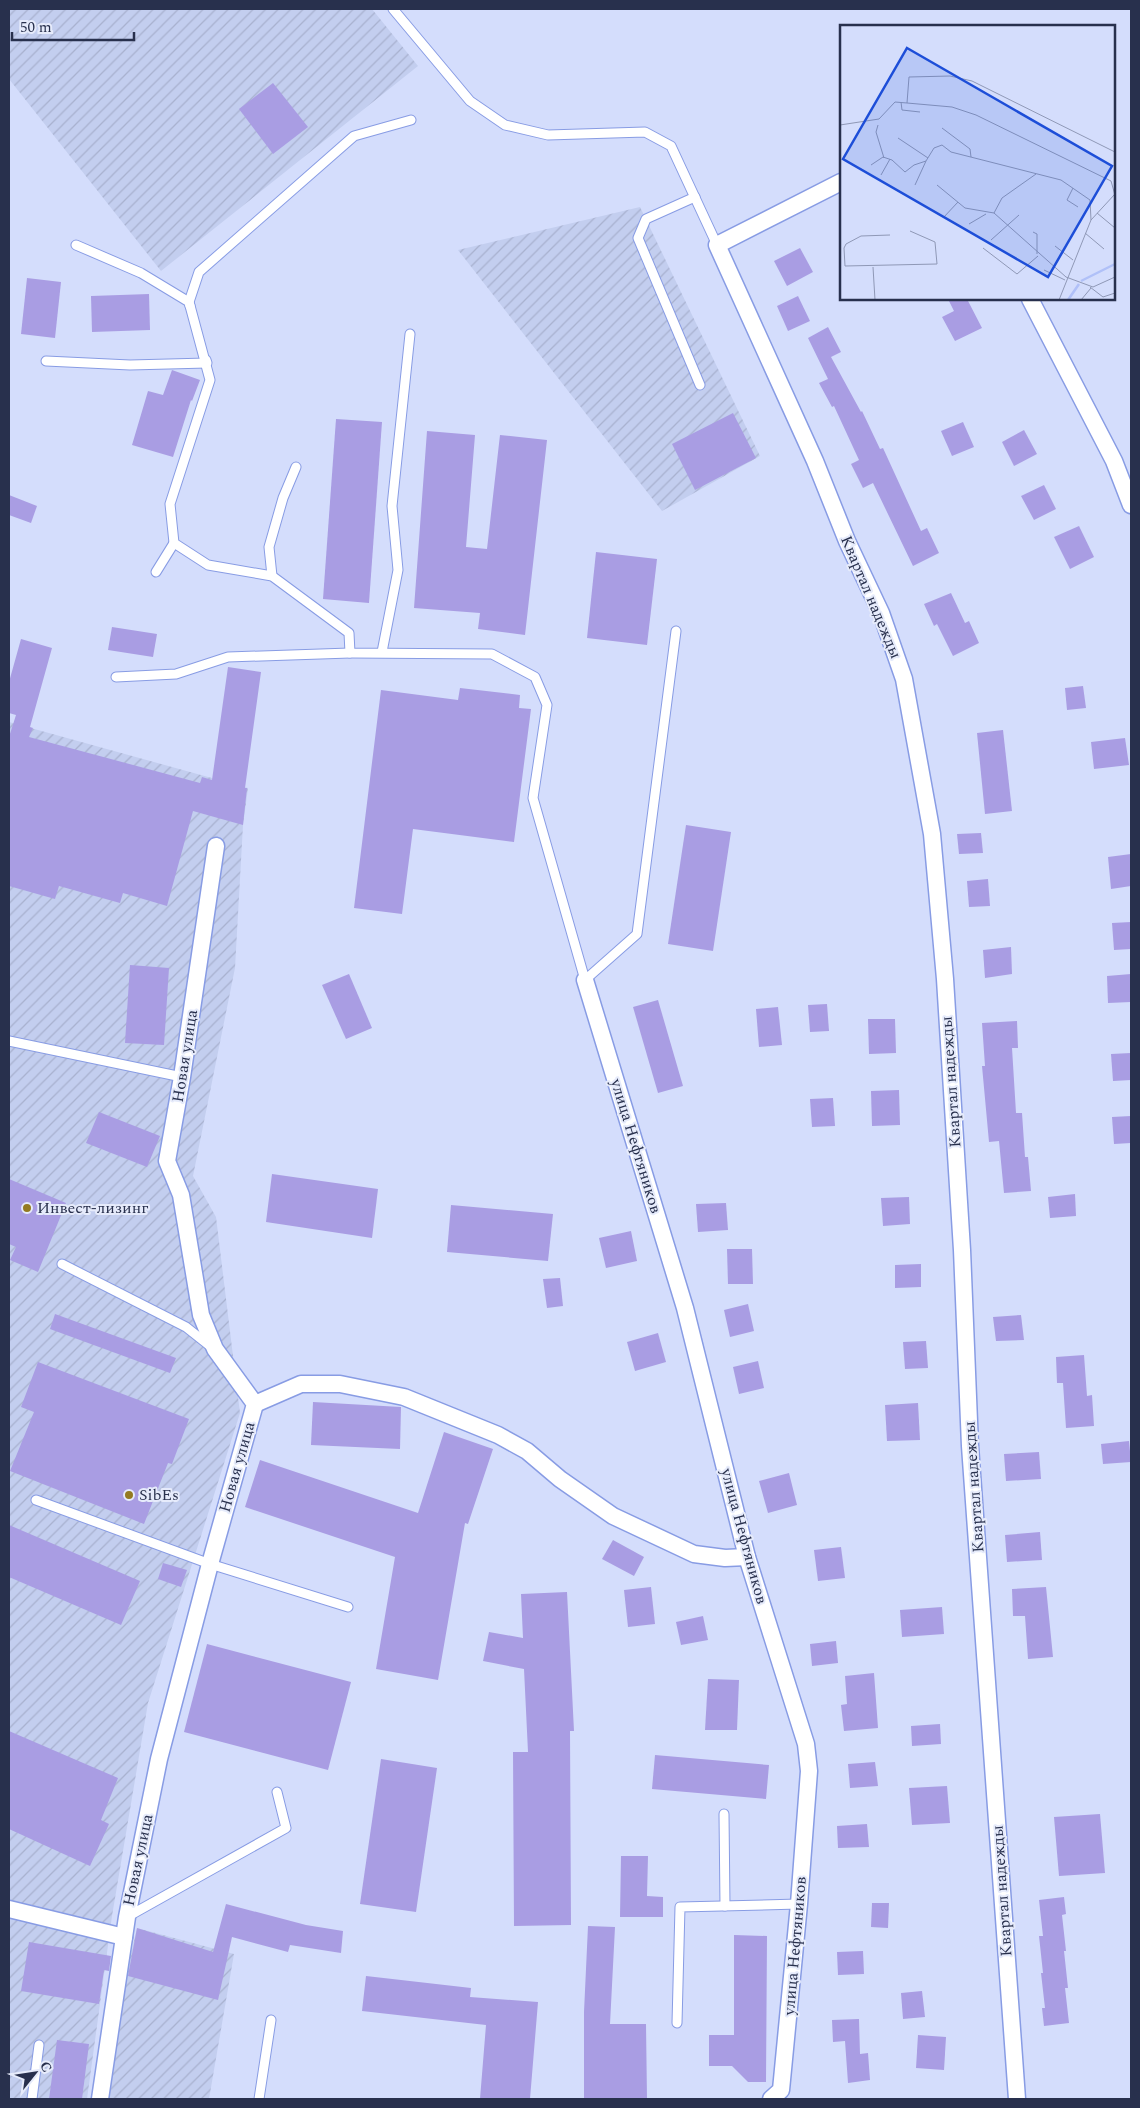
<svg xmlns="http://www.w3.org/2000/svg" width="1140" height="2108" font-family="Spectral,serif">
	<defs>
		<pattern id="industrial-furrows" width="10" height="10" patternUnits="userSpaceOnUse" patternTransform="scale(1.25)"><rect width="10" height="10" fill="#c3ceef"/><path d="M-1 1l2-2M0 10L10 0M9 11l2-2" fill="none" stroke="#a8b1cf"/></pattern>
	</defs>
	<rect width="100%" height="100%" fill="#d4ddfc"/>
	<!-- industrial -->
	<g fill="url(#industrial-furrows)">
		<path d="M9 9H372L418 66 161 271 9 79Z"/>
		<path d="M640 207 760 456 662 511 458 250Z"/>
		<path d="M9 722 248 788 243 825 235 968 193 1176 216 1217 240 1413 148 1703 112 1916 87 2099H9Z"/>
		<path d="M137 1928 234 1954 209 2099H108L126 1975Z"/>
	</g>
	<!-- building -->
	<g fill="#a99de3">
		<path d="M273 83 308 127 273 154 239 109Z"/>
		<path d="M800 248 813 272 787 286 774 261Z"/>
		<path d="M27 278 61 282 55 338 21 334Z"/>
		<path d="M149 294 150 330 92 332 91 296Z"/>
		<path d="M798 296 810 321 788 331 777 306Z"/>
		<path d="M948 299H967L982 328 955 341 942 317 954 311Z"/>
		<path d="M828 327 841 352 831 357 861 412 862 411 880 449 883 448 921 531 927 528 939 553 913 566 873 483 863 488 851 464 859 460 834 406 832 407 819 383 828 379 808 338Z"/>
		<path d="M172 370 200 380 192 401 191 400 173 457 132 445 148 391 163 395Z"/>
		<path d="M733 413 756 458 695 490 672 444Z"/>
		<path d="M336 419 382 422 369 603 323 599Z"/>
		<path d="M963 422 974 447 952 456 941 431Z"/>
		<path d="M1024 430 1037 454 1014 466 1002 442Z"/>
		<path d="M427 431 475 435 466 547 487 549 500 435 547 440 525 635 478 629 480 613 414 608Z"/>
		<path d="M1044 485 1056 509 1034 520 1021 496Z"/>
		<path d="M9 495 37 506 31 523 9 515Z"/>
		<path d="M1079 526 1094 557 1070 569 1054 537Z"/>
		<path d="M596 552 657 559 647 645 587 638Z"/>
		<path d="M951 593 965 623 969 621 979 643 953 656 937 624 934 626 924 604Z"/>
		<path d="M112 627 157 634 153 657 108 650Z"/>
		<path d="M21 639 52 648 30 727 33 728 29 737 200 783 202 777 212 780 228 667 261 672 245 788H247L243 825 193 811 167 906 123 893 120 903 59 886 55 899 9 886V737L16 715 9 713V682Z"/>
		<path d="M1083 686 1086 708 1067 710 1065 688Z"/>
		<path d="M460 688 520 695 519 708 531 709 514 842 413 829 402 914 354 908 381 690 458 700Z"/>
		<path d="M1003 730 1012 811 985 814 977 733Z"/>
		<path d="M1125 738 1129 765 1094 769 1091 742Z"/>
		<path d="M686 825 731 832 713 951 668 944Z"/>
		<path d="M981 833 983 853 959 854 957 834Z"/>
		<path d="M1131 854V886L1111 889 1108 857Z"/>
		<path d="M988 879 990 906 969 907 967 881Z"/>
		<path d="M1131 922V949L1114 950 1112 923Z"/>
		<path d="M1011 947 1012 974 985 978 983 950Z"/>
		<path d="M130 965 169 968 164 1045 125 1043Z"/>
		<path d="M349 974 372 1028 346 1039 322 985Z"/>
		<path d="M1131 974V1002L1108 1003 1107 976Z"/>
		<path d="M658 1000 683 1086 658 1093 633 1007Z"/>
		<path d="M827 1004 829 1031 810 1032 808 1005Z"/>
		<path d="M778 1007 782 1045 759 1047 756 1009Z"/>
		<path d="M868 1019H895L896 1053 869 1054Z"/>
		<path d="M1017 1021 1018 1048H1012L1016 1113H1022L1025 1157H1028L1031 1191 1004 1193 999 1141 989 1142 982 1066H985L982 1023Z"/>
		<path d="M1131 1053V1080L1113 1081 1111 1054Z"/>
		<path d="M899 1090 900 1125 872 1126 871 1091Z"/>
		<path d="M833 1098 835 1126 812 1127 810 1099Z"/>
		<path d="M99 1112 160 1136 147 1167 86 1143Z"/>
		<path d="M1131 1116V1143L1114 1144 1112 1117Z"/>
		<path d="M272 1174 378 1189 372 1238 266 1222Z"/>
		<path d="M9 1179 66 1203 38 1272 10 1260 16 1247 9 1244Z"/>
		<path d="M1075 1194 1076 1216 1050 1218 1048 1197Z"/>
		<path d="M909 1197 910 1224 883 1226 881 1198Z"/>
		<path d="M726 1203 728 1230 698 1232 696 1204Z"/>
		<path d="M451 1205 553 1214 548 1261 447 1252Z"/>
		<path d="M631 1231 637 1261 606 1268 599 1238Z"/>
		<path d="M727 1249H752L753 1284H728Z"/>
		<path d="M921 1264V1287L895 1288V1265Z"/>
		<path d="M560 1278 563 1306 547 1308 543 1279Z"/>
		<path d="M748 1304 754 1331 730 1337 724 1310Z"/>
		<path d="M55 1314 176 1358 170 1373 50 1329Z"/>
		<path d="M1021 1315 1024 1340 996 1341 993 1317Z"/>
		<path d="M658 1333 666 1362 635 1371 627 1342Z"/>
		<path d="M926 1341 928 1368 905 1369 903 1342Z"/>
		<path d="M1084 1355 1087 1396 1092 1395 1094 1426 1066 1428 1063 1383H1057L1056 1357Z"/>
		<path d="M758 1361 764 1388 739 1394 733 1367Z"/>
		<path d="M38 1362 189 1419 172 1464 168 1463 144 1524 10 1471 34 1412 21 1407Z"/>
		<path d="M313 1402 401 1407 400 1449 311 1445Z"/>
		<path d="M918 1403 920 1440 887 1441 885 1405Z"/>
		<path d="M444 1432 493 1449 468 1524 465 1523 438 1680 376 1669 395 1557 245 1507 260 1460 418 1513Z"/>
		<path d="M1129 1441 1131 1462 1103 1464 1101 1444Z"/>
		<path d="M1039 1452 1041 1479 1006 1481 1004 1454Z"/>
		<path d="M789 1473 797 1505 768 1513 759 1481Z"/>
		<path d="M9 1525 140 1581 121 1625 9 1577Z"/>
		<path d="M1040 1532 1042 1560 1007 1562 1005 1535Z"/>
		<path d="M613 1540 644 1557 634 1576 602 1559Z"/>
		<path d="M841 1547 845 1578 818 1581 814 1550Z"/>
		<path d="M163 1563 187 1570 181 1587 158 1579Z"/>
		<path d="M651 1587 655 1624 628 1627 624 1590Z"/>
		<path d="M1046 1587 1053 1657 1028 1659 1025 1616H1013L1012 1589Z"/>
		<path d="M567 1592 574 1731H570L571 1925 514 1926 513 1752H528L524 1669 483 1661 489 1632 523 1638 521 1594Z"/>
		<path d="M942 1607 944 1634 902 1637 900 1610Z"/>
		<path d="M703 1616 708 1640 681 1645 676 1622Z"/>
		<path d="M836 1641 838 1663 812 1666 810 1644Z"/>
		<path d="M207 1644 351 1682 328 1770 184 1732Z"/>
		<path d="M874 1673 878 1728 844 1731 841 1705 847 1704 845 1676Z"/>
		<path d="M708 1679 739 1680 737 1730H705Z"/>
		<path d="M940 1724 941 1744 912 1746 911 1726Z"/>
		<path d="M9 1731 118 1778 101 1820 109 1824 90 1866 9 1829Z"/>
		<path d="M655 1755 769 1765 766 1799 652 1789Z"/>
		<path d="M381 1759 437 1768 416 1912 360 1904Z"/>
		<path d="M875 1762 878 1786 850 1788 848 1764Z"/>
		<path d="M947 1786 950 1823 912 1825 909 1788Z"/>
		<path d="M1100 1814 1105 1873 1059 1876 1054 1817Z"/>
		<path d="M867 1824 869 1847 838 1848 837 1826Z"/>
		<path d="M621 1856H648L647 1896 663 1897V1917H620Z"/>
		<path d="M1064 1897 1066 1914 1062 1915 1066 1951H1064L1068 1988H1065L1069 2023 1044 2026 1042 2008H1045L1041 1973H1043L1039 1936H1043L1039 1900Z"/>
		<path d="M872 1903H889L888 1928 871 1927Z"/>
		<path d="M226 1904 306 1925 343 1931 341 1953 290 1945 288 1952 232 1937 218 2000 128 1976 137 1928 213 1952Z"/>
		<path d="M588 1926 615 1927 610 2024H646L647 2099H584V2012Z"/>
		<path d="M734 1935 767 1936 766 2082H748L732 2066H709V2035H734Z"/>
		<path d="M29 1942 111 1956 109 1971 104 1970 99 2004 21 1991Z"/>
		<path d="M863 1951 864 1974 838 1975 837 1952Z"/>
		<path d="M366 1976 471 1988 470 1997 538 2002 530 2099H480L486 2025 362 2011Z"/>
		<path d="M922 1991 925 2017 903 2019 901 1993Z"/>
		<path d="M859 2019 860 2054 868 2053 870 2080 848 2083 845 2041 833 2042 832 2020Z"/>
		<path d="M918 2035 946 2037 944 2070 916 2068Z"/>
		<path d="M57 2040 89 2044 82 2099H49Z"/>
	</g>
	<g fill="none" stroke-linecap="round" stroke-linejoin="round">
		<defs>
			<g id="lane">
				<path d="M393 9 470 101 505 125 548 135 645 132 671 146 717 245"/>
				<path d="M695 197 646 219 638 238 700 385"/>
				<path d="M76 245 141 273 189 302 210 380 170 504 174 543 208 565 272 576 349 633 350 653 492 654 535 677 547 705 533 798 585 980 637 934 676 631"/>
				<path d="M190 306 189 302 199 272 354 136 411 120"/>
				<path d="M46 361 130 365 207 363 206 360"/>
				<path d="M156 572 174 543"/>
				<path d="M272 576 269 547 283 498 296 467"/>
				<path d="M382 652 398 570 392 506 410 334"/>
				<path d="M116 677 176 674 228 657 350 653"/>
				<path d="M9 1041 182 1077"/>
				<path d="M62 1264 186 1327 210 1346"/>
				<path d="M36 1500 210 1564 348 1607"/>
				<path d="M724 1814 725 1906"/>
				<path d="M127 1917 286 1828 277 1792"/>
				<path d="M677 2023 680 1907 799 1904"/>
				<path d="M32 2099 39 2045"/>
				<path d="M259 2099 271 2020"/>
			</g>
			<g id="street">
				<path d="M841 182 717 245 815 461 847 541 881 613 904 679 932 834 945 979 962 1250 970 1446 1017 2099"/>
				<path d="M1030 299 1114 461 1131 505"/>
				<path d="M585 980 685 1308 747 1557 806 1744 809 1771 799 1904 781 2090 771 2099"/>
				<path d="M255 1404 301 1384H340L404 1397 498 1435 527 1451 560 1479 613 1516 694 1554 725 1558 747 1557"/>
				<path d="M9 1909 124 1937"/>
				<path d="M100 2099 127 1917 159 1759 210 1564 255 1404 215 1349 201 1315 181 1195 167 1161 182 1077 216 846"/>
			</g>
		</defs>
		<!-- lane casing -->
		<use href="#lane" stroke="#889ce4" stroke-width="11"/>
		<!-- street casing -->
		<use href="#street" stroke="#889ce4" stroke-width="19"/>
		<!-- lane -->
		<use href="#lane" stroke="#fff" stroke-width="9"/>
		<!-- street -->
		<use href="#street" stroke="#fff" stroke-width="16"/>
	</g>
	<!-- markers -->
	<g fill="#947a21" stroke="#e6ebfb" stroke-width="2">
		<circle cx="27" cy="1208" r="5"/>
		<circle cx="129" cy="1495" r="5"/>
	</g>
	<g text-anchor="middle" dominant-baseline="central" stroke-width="4" stroke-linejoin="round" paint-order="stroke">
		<!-- street labels -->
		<g font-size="16" fill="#28304d" stroke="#e6ebfb">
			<text transform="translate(871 597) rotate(67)">Квартал надежды</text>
			<text transform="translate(185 1056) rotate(-81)">Новая улица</text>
			<text transform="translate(951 1082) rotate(-94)">Квартал надежды</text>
			<text transform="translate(636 1146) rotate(73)">улица Нефтяников</text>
			<text transform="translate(237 1467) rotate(-74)">Новая улица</text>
			<text transform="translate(974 1487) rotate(-94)">Квартал надежды</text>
			<text transform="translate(744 1536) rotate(75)">улица Нефтяников</text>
			<text transform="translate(138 1860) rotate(-78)">Новая улица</text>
			<text transform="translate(1002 1891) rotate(-94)">Квартал надежды</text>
			<text transform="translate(795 1946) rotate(-85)">улица Нефтяников</text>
		</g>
		<!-- poi labels -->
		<g font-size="16" fill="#28304d" stroke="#e6ebfb" text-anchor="start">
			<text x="37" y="1208">Инвест-лизинг</text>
			<text x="139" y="1495">SibEs</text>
		</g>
	</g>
	<!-- overview -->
	<g transform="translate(840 25)">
		<rect width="275" height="275" fill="#d4ddfc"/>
		<path fill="none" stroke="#b0c0f8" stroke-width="2.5" d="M241 256 275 239M228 275 239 259"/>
		<path fill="none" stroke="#8f98b6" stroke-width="1" d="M61 77 62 85 80 87M0 100 39 94 55 77 67 78M38 100 36 107 44 133M102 103 130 124 131 132M58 113 88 133M275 127 132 56 110 51 69 52 67 78 112 82 136 90 271 156 275 170M31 140 43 132 52 135 65 147 74 140 86 136 94 123 102 120 111 127 221 155 250 175 251 195M41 150 50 134M75 160 86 136M97 160 125 183 154 188 226 252 253 262 275 252M233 163 227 175 238 182M154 188 162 173 196 149M257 188 275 203M103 193 118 177M129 199 146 189M193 207 197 209V229M245 208 264 224M50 210 21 211 6 219 4 223 5 241 97 239 95 217 70 206M151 215 179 190M215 221 233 235M143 223 177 249 198 231M33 242 35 275M204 245 225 255M250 262 263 272 275 268M219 275 251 195 275 169M241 275 251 263"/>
		<path fill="#1d4ed8" fill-opacity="0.15" stroke="#1d4ed8" stroke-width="2.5" d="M67 23 272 141 208 252 3 134Z"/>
		<rect width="275" height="275" fill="none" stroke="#28304d" stroke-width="2.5"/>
	</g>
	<!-- border -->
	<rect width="1140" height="2108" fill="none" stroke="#28304d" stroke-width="20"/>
	<!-- north arrow -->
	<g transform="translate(35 2073) rotate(60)" stroke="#e6ebfb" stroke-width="4" paint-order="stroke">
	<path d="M0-4L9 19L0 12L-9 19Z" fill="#28304d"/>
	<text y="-8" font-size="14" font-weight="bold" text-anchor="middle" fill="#28304d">С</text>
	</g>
	<!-- scale -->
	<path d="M12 32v8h122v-8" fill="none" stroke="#28304d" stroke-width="2.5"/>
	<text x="20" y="32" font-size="15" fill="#28304d" stroke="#e6ebfb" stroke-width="4" paint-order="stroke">50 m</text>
</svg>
